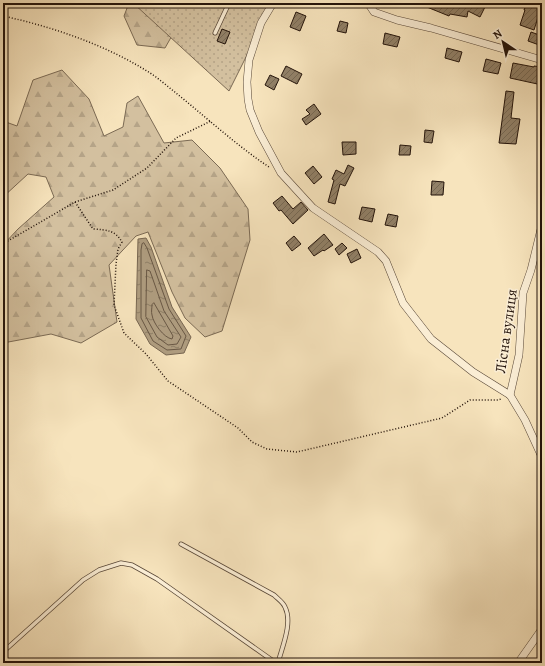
<svg xmlns="http://www.w3.org/2000/svg" width="545" height="666" font-family="Alegreya,serif">
	<defs>
		<pattern id="forest-firs" width="22" height="20" patternUnits="userSpaceOnUse"><rect width="22" height="20" fill="#d3c09f"/><path d="M5 1l3.5 6h-7zM16 11l3.5 6h-7z" fill="#b5a488"/></pattern>
		<pattern id="garden-dots" width="8" height="8" patternUnits="userSpaceOnUse"><rect width="8" height="8" fill="#d3c09f"/><path d="M2 2h.1M6 6h.1" fill="none" stroke="#b5a488" stroke-width="1.8" stroke-linecap="round"/></pattern>
		<pattern id="water-ripples" width="26" height="14" patternUnits="userSpaceOnUse"><rect width="26" height="14" fill="#af9d80"/><path d="M2 4q2-2 4 0t4 0M15 11q2-2 4 0t4 0" fill="none" stroke="#8e7f67"/></pattern>
		<pattern id="building-hatch" width="6" height="6" patternUnits="userSpaceOnUse"><rect width="6" height="6" fill="#918067"/><path d="M-1 1l2-2M0 6l6-6M5 7l2-2" fill="none" stroke="#766853"/></pattern>
	</defs>
	<rect width="100%" height="100%" fill="#f7e4bd"/>
	<filter id="stains"><feTurbulence type="fractalNoise" baseFrequency=".005" numOctaves="4"/><feColorMatrix values="0 0 0 0 .2 0 0 0 0 .09 0 0 0 0 .02 0 0 0 .5 -.17"/></filter>
	<radialGradient id="worn" r=".72"><stop offset=".6" stop-color="#630" stop-opacity="0"/><stop offset="1" stop-color="#630" stop-opacity=".3"/></radialGradient>
	<!-- forest -->
	<g fill="url(#forest-firs)" stroke="#7b6a54">
		<path d="M129 3H183L182 18 165 48 137 45 124 16Z"/>
		<path d="M62 70 89 99 104 136 123 127 127 103 138 96 164 143 192 140 220 168 248 209 250 240 222 331 205 337 185 318 172 292 148 232 136 236 109 265 117 322 81 343 51 334 3 343V245L18 229 54 197 46 177 28 174 3 197V121L17 126 33 80Z"/>
	</g>
	<!-- garden -->
	<path fill="url(#garden-dots)" stroke="#7b6a54" d="M133 3H273L229 91Z"/>
	<!-- water -->
	<path fill="url(#water-ripples)" stroke="#776651" d="M146 238 151 247 172 307 191 337 184 353 166 355 150 344 136 319 138 239Z"/>
	<g fill="none" stroke-linecap="round" stroke-linejoin="round">
		<!-- shore -->
		<g stroke="#695845" stroke-width="1">
			<path d="M144 243 147 248 169 309 186 336 181 349 167 350 153 341 141 318V250L142 244Z"/>
			<path d="M147 270 150 271 164 311 181 337 177 344 168 345 157 337 146 317Z"/>
			<path d="M154 303 173 336 172 339C164 338 153 323 152 315 151 312 152 308 152 305Z"/>
		</g>
	</g>
	<!-- building -->
	<g fill="url(#building-hatch)" stroke="#23130a">
		<path d="M417 3H487L480 17 468 11 467 17 450 14 449 16Z"/>
		<path d="M526 3H542V15L539 14 534 30 520 25 525 10H524Z"/>
		<path d="M296 12 306 16 300 31 290 27Z"/>
		<path d="M340 21 348 23 346 33 337 31Z"/>
		<path d="M222 29 230 32 225 44 217 41Z"/>
		<path d="M531 32 542 36V46L528 41Z"/>
		<path d="M385 33 400 37 397 47 383 44Z"/>
		<path d="M447 48 462 52 459 62 445 58Z"/>
		<path d="M486 59 501 63 498 74 483 71Z"/>
		<path d="M513 63 534 67V66L542 67V85L510 78Z"/>
		<path d="M286 66 302 74 297 84 281 76Z"/>
		<path d="M270 75 279 79 274 90 265 85Z"/>
		<path d="M506 91 514 92 511 118 520 119 516 144 499 143Z"/>
		<path d="M314 104 321 114 306 125 302 119 310 114 306 110Z"/>
		<path d="M425 130 434 131 432 143 424 142Z"/>
		<path d="M342 142H356V154L343 155Z"/>
		<path d="M400 145 411 146 410 155H399Z"/>
		<path d="M348 165 354 168 345 186 340 184 335 204 328 202 334 180 332 179 336 170 344 174Z"/>
		<path d="M313 166 322 177 314 184 305 173Z"/>
		<path d="M432 181 444 182 443 195H431Z"/>
		<path d="M282 196 293 209 301 202 308 210 293 224 281 210 279 211 273 203Z"/>
		<path d="M362 207 375 209 372 222 359 219Z"/>
		<path d="M388 214 398 216 396 227 385 225Z"/>
		<path d="M324 234 333 245 324 251 323 250 314 256 308 248Z"/>
		<path d="M294 236 301 244 292 251 286 243Z"/>
		<path d="M342 243 347 248 339 255 335 249Z"/>
		<path d="M357 249 361 258 351 263 347 254Z"/>
	</g>
	<g fill="none" stroke-linecap="round" stroke-linejoin="round">
		<defs>
			<g id="lane">
				<path d="M215 33 229 3"/>
				<path d="M181 544 274 595C278 599 283 602 285 607 293 623 282 647 278 663"/>
				<path d="M3 652 83 580 99 570 121 563 132 565 157 579 276 663"/>
			</g>
			<g id="street">
				<path d="M273 3 261 23 249 60 247 82 248 99 250 110 259 132 281 173 313 208 378 252 386 261 403 303 431 339 473 372 510 395 525 420 542 457"/>
				<path d="M368 3 374 12 397 20 431 28 542 60"/>
				<path d="M510 395 519 355 523 293 531 270 542 225"/>
				<path d="M518 663 542 629"/>
			</g>
		</defs>
		<!-- lane casing -->
		<use href="#lane" stroke="#584737" stroke-width="5"/>
		<!-- street casing -->
		<use href="#street" stroke="#584737" stroke-width="8"/>
		<!-- path -->
		<g stroke="#23130a" stroke-width="1.5" stroke-dasharray="1 2" stroke-linecap="butt">
			<path d="M3 16C53 27 103 44 147 71 157 77 167 86 176 93 207 118 236 145 269 167"/>
			<path d="M75 202 93 229C107 230 115 230 122 242L118 249 116 264 114 305 124 333 146 354 168 381 238 428 252 442 267 449 297 452 442 418 470 400H498L501 399"/>
			<path d="M3 204 7 217 6 242"/>
			<path d="M3 245 6 242 75 202 113 190 147 168 176 138 211 121"/>
		</g>
		<!-- lane -->
		<use href="#lane" stroke="#faedd4" stroke-width="3.5"/>
		<!-- street -->
		<use href="#street" stroke="#faedd4" stroke-width="7"/>
	</g>
	<g text-anchor="middle" dominant-baseline="central" stroke-width="3" stroke-linejoin="round" paint-order="stroke">
		<!-- street labels -->
		<g font-size="15" fill="#23130a" stroke="#faedd4">
			<text transform="translate(506 331) rotate(-82)">Лісна вулиця</text>
		</g>
	</g>
	<!-- margin -->
	<rect width="545" height="666" fill="none" stroke="#f7e4bd" stroke-width="16"/>
	<rect x="4" y="4" width="537" height="658" fill="none" stroke="#23130a" stroke-width="2"/>
	<rect x="8" y="8" width="529" height="650" fill="none" stroke="#23130a"/>
	<!-- north arrow -->
	<g transform="translate(503 42) rotate(325)" stroke="#faedd4" stroke-width="3" paint-order="stroke">
	<path d="M0-3L7 15L0 10L-7 15Z" fill="#23130a"/>
	<text y="-6" font-size="11" font-weight="bold" text-anchor="middle" fill="#23130a">N</text>
	</g>
	<rect width="100%" height="100%" filter="url(#stains)"/>
	<rect width="100%" height="100%" fill="url(#worn)"/>
</svg>
